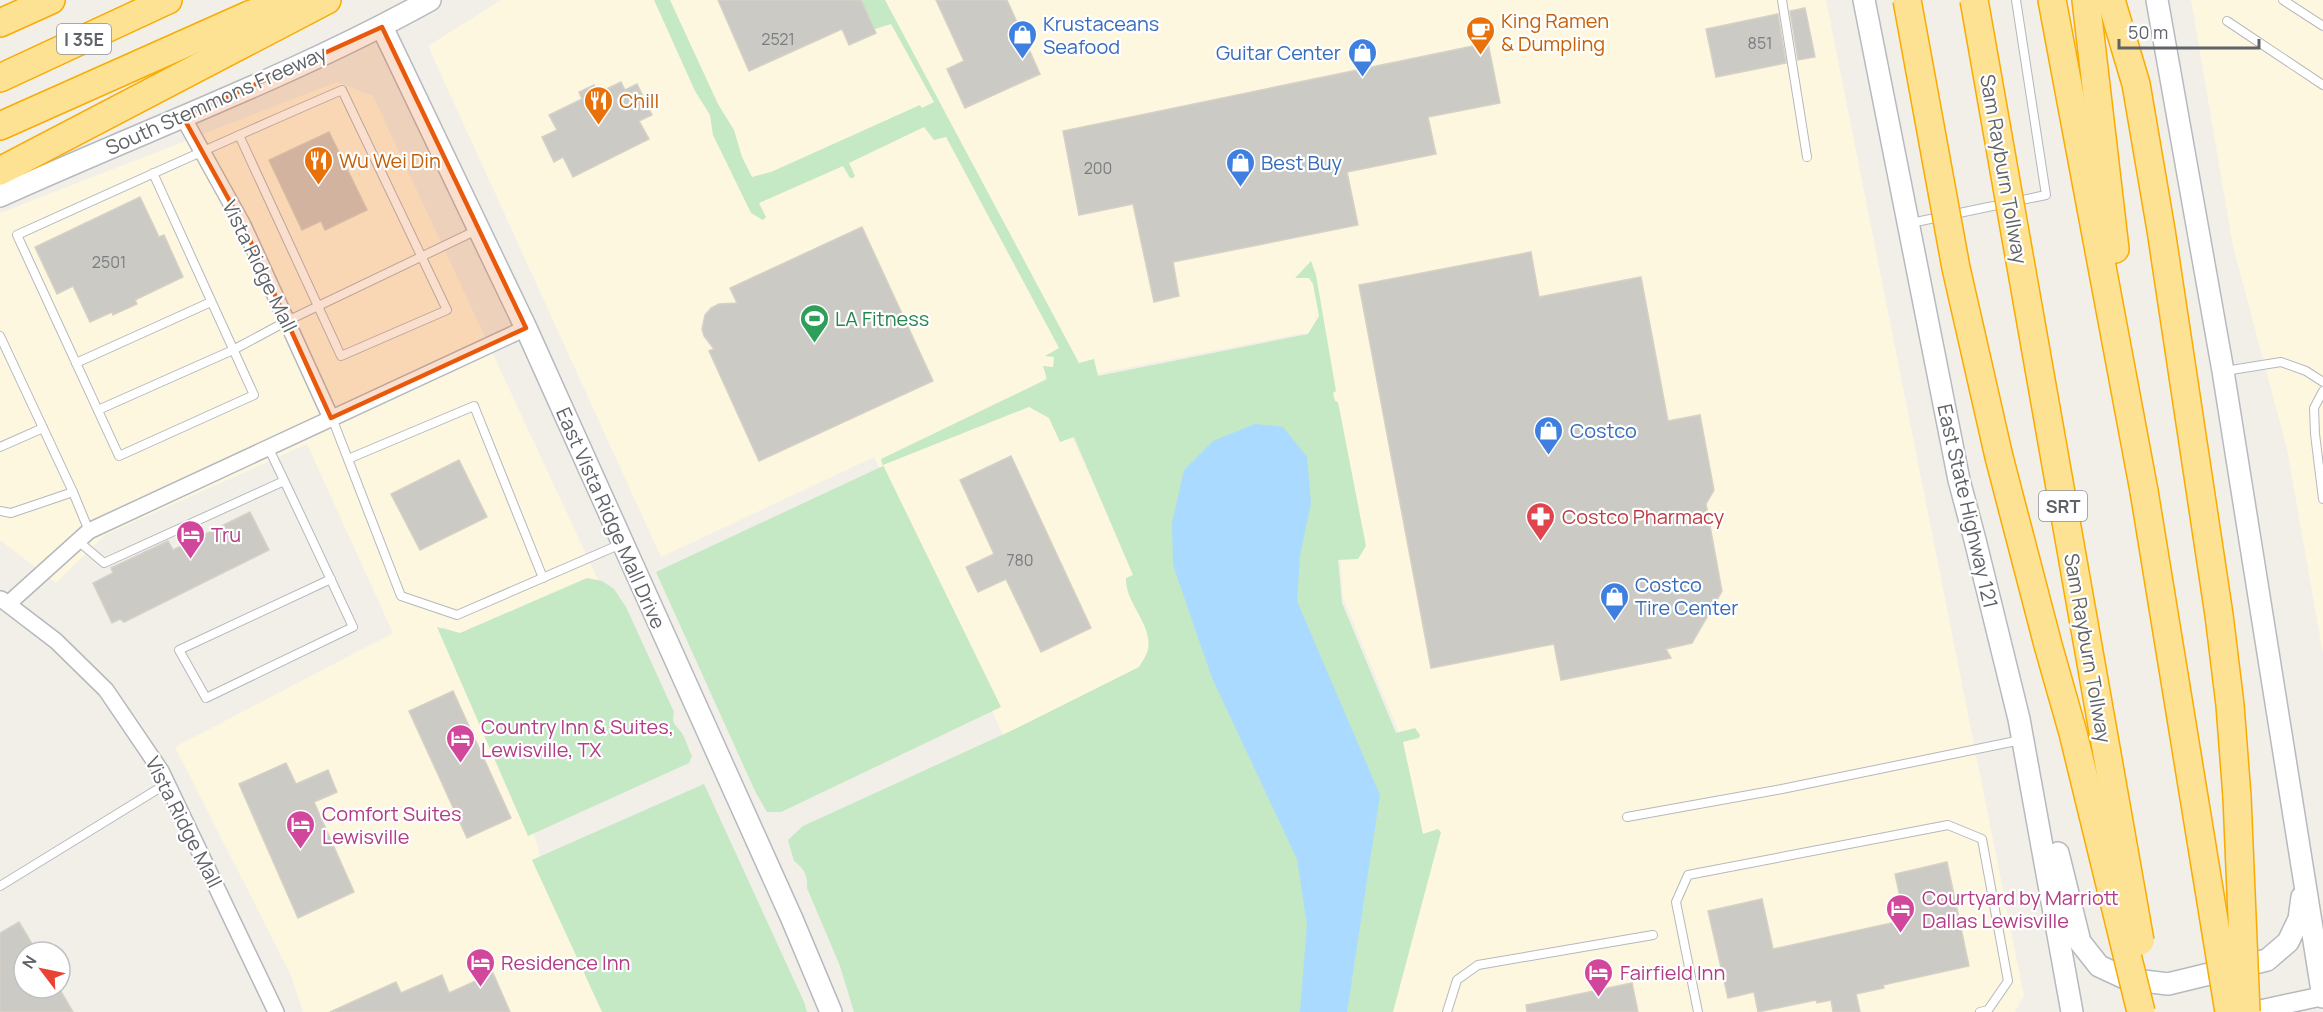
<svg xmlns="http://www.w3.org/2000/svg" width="2323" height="1012" font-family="Manrope,sans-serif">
	<rect width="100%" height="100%" fill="#f1efe8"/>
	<!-- commercial -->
	<g fill="#fef7e0">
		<path d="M501 0H1826L2024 996 2015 1012H1383L1420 827 1398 730 1343 598 1340 553 1304 333 1085 376 1076 362 1044 377 1175 659 1005 739 874 457 661 557 428 46Z"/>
		<path d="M2191 0H2323V654L2287 449 2233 246Z"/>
		<path d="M337 82 373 96 598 580 461 635 442 626 534 833 544 872 605 1012H303L291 975 175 747 393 633 307 444 105 535 56 583 0 540V213Z"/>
	</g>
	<!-- green -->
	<g fill="#c5e8c5">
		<path d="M654 0H670L718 104 734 130 742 157 752 177 771 172 920 105 922 108 934 102 891 24 872 30 859 0H885L1079 363 1094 359 1098 376 1308 334 1319 316 1313 284 1309 278H1295L1311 261 1316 275 1336 391 1333 393 1335 401 1338 402 1366 546 1358 559 1338 560 1342 603 1396 733 1415 728 1420 735 1419 738 1403 742 1423 834 1438 829 1441 832 1393 1012H854L840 966 807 888C808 876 804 868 794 861L788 840 803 826 1015 729 1139 667C1142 662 1146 656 1148 650 1153 624 1125 604 1126 578L1133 575 1074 437 1060 442 1049 418 1029 407 883 465 1001 707 781 812H767L755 791 656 572 883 466 881 459 1047 379 1043 366 1053 367 1054 357 1045 356 1059 348 946 137 934 140 924 127 849 163 855 176 853 178H850L843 166 759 203 766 217 763 220 751 213 713 135 710 115 695 91Z"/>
		<path d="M587 578 602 581 614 589 626 607 674 712C671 724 676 725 682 733 686 740 688 749 692 756L689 763 528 836 437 627 460 633Z"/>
		<path d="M704 784 804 1002 807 1012H602L532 860Z"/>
	</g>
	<!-- water -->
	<path fill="#aadaff" d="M1255 424 1283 427 1307 457 1311 503 1300 556 1297 601 1380 795 1347 1012H1300L1307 924 1297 859 1212 678 1173 565 1172 523 1184 470 1213 441Z"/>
	<!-- building -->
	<g fill="#cccac5" stroke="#d6d1c6" stroke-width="1.5">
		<path d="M718 0H861L876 33 849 45 842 29 749 71Z"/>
		<path d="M936 0H1007L1040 74 965 108 947 69 964 61Z"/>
		<path d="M1805 8 1815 57 1798 60 1790 11Z"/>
		<path d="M1778 14 1786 63 1716 77 1706 29Z"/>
		<path d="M1488 43 1500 103 1428 117 1436 154 1347 172 1358 225 1173 262 1179 296 1154 302 1133 204 1079 215 1063 131Z"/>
		<path d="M621 82 625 90 637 84 652 115 639 121 649 139 573 177 563 157 554 162 542 137 557 130 549 115 582 99 579 92 594 85 598 93Z"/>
		<path d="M329 132 367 210 325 230 321 221 302 230 269 160Z"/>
		<path d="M140 197 159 237 164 235 183 277 135 300 137 304 113 315 112 312 90 322 73 286 57 294 35 247Z"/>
		<path d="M862 227 933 381 759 461 709 351 714 349 704 336 702 329 705 315 711 308 719 304 737 303 730 288Z"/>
		<path d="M1531 252 1539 297 1641 277 1668 421 1700 415 1714 490 1706 504 1722 591 1692 643 1666 649 1671 658 1561 680 1554 644 1431 668 1359 285Z"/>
		<path d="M1011 456 1091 628 1041 652 1006 579 978 592 966 567 994 554 960 480Z"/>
		<path d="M459 460 487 517 420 550 391 494Z"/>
		<path d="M250 512 269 550 124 622 120 619 112 623 93 583 113 573 111 568 168 541 173 550Z"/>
		<path d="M453 691 511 818 467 838 409 711Z"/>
		<path d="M286 763 296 784 328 770 337 792 314 802 354 892 298 918 239 784Z"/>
		<path d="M1947 862 1969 966 1883 985 1884 988 1856 994 1860 1012H1833L1831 1000 1817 1003 1816 1000 1758 1012 1754 992 1728 998 1708 911 1762 899 1773 949 1905 920 1895 874Z"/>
		<path d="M19 922 37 952H24V988H59L73 1012H0V933Z"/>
		<path d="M493 973 510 1012H330L396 982 401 993 442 975 449 993Z"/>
		<path d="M1632 983 1638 1012H1527L1526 1005Z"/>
	</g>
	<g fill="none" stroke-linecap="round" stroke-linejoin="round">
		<defs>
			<g id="service">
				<path d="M1782 0 1807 157"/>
				<path d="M2283 0 2323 26"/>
				<path d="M2227 21 2323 85"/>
				<path d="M153 173 254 395 119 456 17 235C125 186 233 137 342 90L447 310 341 356 239 135"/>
				<path d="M1911 223 2046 195 2016 0"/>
				<path d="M0 336 73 492 89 531"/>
				<path d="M76 363 211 302"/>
				<path d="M2225 371 2281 362 2306 371 2323 382"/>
				<path d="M2323 391 2314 408 2315 434 2323 499"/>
				<path d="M98 410 233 350 287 321 477 230"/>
				<path d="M332 418 401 596 457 615 621 544"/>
				<path d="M0 447 43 428"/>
				<path d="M268 447C297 507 325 567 353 627L206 698 179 650 331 579"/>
				<path d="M348 459 474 406 543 578"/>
				<path d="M0 511 11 513 73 492"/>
				<path d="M78 541 104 563 284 481"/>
				<path d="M1627 817 1782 789 2021 740"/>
				<path d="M0 886 166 784"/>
				<path d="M1447 1012 1457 980 1478 965 1653 935"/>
				<path d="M1698 1012 1676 902 1688 875 1948 825 1982 839 2008 981 1988 1010 1980 1012"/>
			</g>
			<g id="minor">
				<path d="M183 117 243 225 331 418"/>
				<path d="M1 599 56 641 106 690 161 771 276 1012"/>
				<path d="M8 604 89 531 526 328"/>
			</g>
			<path id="tertiary" d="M2249 1012 2323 996"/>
			<g id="secondary">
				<path d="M1864 0 1959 480 1975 540 2019 719 2072 1012"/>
				<path d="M2157 0 2223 371 2323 997"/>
				<path d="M382 27 526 328 792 919 831 1012"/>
				<path d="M0 196C143 131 293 76 430 0"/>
				<path d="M2058 853 2080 942 2099 966 2127 979 2168 984 2267 960 2288 942 2299 919 2302 897"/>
			</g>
			<g id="motorway">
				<path d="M2052 0 2144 491"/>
				<path d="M2086 0 2115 249"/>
				<path d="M2111 0 2136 84 2161 230 2219 615 2230 705 2237 797"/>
				<path d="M0 23 51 0"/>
				<path d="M0 78 168 0"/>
				<path d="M0 126 249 15 290 0"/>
				<path d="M0 171 327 0"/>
			</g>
		</defs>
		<!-- service casing -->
		<use href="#service" stroke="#b5b8bc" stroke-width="10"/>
		<!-- minor casing -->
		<use href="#minor" stroke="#b5b8bc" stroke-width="18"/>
		<!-- tertiary casing -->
		<use href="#tertiary" stroke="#b5b8bc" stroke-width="21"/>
		<!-- secondary casing -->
		<use href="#secondary" stroke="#b6babf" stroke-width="24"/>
		<!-- motorway casing -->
		<use href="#motorway" stroke="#f9ab00" stroke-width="30"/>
		<!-- service -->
		<use href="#service" stroke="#fff" stroke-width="8"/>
		<!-- minor -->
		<use href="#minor" stroke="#fff" stroke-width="15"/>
		<!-- tertiary -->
		<use href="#tertiary" stroke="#fff" stroke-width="18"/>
		<!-- secondary -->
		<use href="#secondary" stroke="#fff" stroke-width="21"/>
		<!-- motorway -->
		<use href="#motorway" stroke="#fde293" stroke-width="27"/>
		<defs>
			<g id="motorway-bridge">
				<path d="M1907 0 1956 268 1999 457 2048 645 2073 733 2141 1012"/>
				<path d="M1974 0 2140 941"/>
				<path d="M2144 491 2229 1012"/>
				<path d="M2237 797 2246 1012"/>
			</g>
		</defs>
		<!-- motorway-bridge casing -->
		<use href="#motorway-bridge" stroke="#f9ab00" stroke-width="30" stroke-linecap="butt"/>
		<!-- motorway-bridge -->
		<use href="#motorway-bridge" stroke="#fde293" stroke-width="27"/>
	</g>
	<!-- marked area -->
	<path fill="#e8590c" fill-opacity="0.2" stroke="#e8590c" stroke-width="4.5" stroke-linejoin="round" d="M382 27 526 328 331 418 243 225 183 117Z"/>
	<!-- icons -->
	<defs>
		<symbol id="cafe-pin" viewBox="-11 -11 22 30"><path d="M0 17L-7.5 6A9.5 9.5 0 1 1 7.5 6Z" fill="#e8710a" stroke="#fff"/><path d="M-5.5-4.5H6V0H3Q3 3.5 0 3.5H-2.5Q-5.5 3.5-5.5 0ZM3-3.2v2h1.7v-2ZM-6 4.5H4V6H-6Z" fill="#fff"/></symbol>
		<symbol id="shop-pin" viewBox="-11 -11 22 30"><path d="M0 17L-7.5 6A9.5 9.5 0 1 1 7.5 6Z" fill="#3f7fe0" stroke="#fff"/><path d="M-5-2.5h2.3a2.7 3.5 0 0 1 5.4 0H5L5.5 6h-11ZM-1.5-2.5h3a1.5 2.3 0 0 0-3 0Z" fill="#fff"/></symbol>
		<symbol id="restaurant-pin" viewBox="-11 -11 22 30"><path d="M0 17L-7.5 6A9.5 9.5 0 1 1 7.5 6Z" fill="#e8710a" stroke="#fff"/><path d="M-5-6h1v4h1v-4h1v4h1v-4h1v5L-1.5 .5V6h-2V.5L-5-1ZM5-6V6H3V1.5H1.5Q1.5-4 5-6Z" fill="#fff"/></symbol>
		<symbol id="stadium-pin" viewBox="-11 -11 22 30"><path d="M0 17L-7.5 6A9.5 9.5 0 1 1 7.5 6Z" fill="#2e9e5b" stroke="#fff"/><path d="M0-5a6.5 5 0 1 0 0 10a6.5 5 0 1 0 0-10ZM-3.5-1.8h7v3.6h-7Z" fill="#fff"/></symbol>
		<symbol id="pharmacy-pin" viewBox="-11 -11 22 30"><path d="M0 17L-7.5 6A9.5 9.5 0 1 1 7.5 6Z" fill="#e0444e" stroke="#fff"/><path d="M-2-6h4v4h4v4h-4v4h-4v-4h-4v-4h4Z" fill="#fff"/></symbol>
		<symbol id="hotel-pin" viewBox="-11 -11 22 30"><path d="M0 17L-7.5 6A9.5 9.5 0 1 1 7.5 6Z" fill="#d1479c" stroke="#fff"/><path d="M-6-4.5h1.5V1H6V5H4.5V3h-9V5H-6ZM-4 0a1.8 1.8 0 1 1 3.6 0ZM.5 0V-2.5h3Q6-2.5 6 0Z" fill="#fff"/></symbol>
	</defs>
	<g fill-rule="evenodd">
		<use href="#cafe-pin" x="1464" y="14" width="33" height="45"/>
		<use href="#shop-pin" x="1006" y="18" width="33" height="45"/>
		<use href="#shop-pin" x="1346" y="36" width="33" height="45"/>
		<use href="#restaurant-pin" x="582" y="84" width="33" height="45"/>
		<use href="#restaurant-pin" x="302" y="144" width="33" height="45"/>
		<use href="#shop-pin" x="1224" y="146" width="33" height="45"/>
		<use href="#stadium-pin" x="798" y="302" width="33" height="45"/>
		<use href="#shop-pin" x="1532" y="414" width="33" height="45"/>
		<use href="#pharmacy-pin" x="1524" y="500" width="33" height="45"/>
		<use href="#hotel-pin" x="174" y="518" width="33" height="45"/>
		<use href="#shop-pin" x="1598" y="580" width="33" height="45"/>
		<use href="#hotel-pin" x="444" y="722" width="33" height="45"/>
		<use href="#hotel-pin" x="284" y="808" width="33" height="45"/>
		<use href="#hotel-pin" x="1884" y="892" width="33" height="45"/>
		<use href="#hotel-pin" x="464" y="946" width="33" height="45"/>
		<use href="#hotel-pin" x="1582" y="956" width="33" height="45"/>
	</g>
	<g text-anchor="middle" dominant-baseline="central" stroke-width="4.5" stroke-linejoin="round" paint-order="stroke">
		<!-- number labels -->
		<g font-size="16" fill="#7a7d7f">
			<text x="778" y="39">2521</text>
			<text x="1760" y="43">851</text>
			<text x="1098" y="168">200</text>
			<text x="109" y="262">2501</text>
			<text x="1020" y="560">780</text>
		</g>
		<!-- shield labels -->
		<g fill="#fff" stroke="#8f9295" stroke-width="1.5">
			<rect x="57" y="24" width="54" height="30" rx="4.5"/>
			<rect x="2039" y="491" width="48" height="30" rx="4.5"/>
		</g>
		<g font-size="18" font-weight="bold" fill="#5f6368">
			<text x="84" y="39">I 35E</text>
			<text x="2063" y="506">SRT</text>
		</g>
		<!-- food labels -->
		<g font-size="20" fill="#c56008" stroke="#fff" text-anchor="start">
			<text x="1501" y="20">King Ramen<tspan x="1501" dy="23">&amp; Dumpling</tspan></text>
			<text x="619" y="100">Chill</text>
			<text x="339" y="160">Wu Wei Din</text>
		</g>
		<!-- shop labels -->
		<g font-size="20" fill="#366cbe" stroke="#fff" text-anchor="start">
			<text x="1043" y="23">Krustaceans<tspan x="1043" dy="23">Seafood</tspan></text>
			<text x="1341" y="52" text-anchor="end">Guitar Center</text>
			<text x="1261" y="162">Best Buy</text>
			<text x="1570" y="430">Costco</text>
			<text x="1635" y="584">Costco<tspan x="1635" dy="23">Tire Center</tspan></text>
		</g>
		<!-- street labels -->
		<g font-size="20" fill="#5f6368" stroke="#fff">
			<text transform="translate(216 100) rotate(-24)">South Stemmons Freeway</text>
			<text transform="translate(2004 169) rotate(80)">Sam Rayburn Tollway</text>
			<text transform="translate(260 266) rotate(64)">Vista Ridge Mall</text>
			<text transform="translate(1968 506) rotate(77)">East State Highway 121</text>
			<text transform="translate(611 518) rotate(66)">East Vista Ridge Mall Drive</text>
			<text transform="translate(2088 648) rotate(80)">Sam Rayburn Tollway</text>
			<text transform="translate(184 822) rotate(63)">Vista Ridge Mall</text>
		</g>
		<!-- leisure labels -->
		<g font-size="20" fill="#27864d" stroke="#fff" text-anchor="start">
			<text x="835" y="318">LA Fitness</text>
		</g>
		<!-- health labels -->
		<g font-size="20" fill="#be3a42" stroke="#fff" text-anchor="start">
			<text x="1562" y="516">Costco Pharmacy</text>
		</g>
		<!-- hotel labels -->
		<g font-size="20" fill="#b23c85" stroke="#fff" text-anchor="start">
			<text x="211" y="534">Tru</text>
			<text x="481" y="726">Country Inn &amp; Suites,<tspan x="481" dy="23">Lewisville, TX</tspan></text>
			<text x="322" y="813">Comfort Suites<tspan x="322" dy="23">Lewisville</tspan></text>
			<text x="1922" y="897">Courtyard by Marriott<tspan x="1922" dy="23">Dallas Lewisville</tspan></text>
			<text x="501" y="962">Residence Inn</text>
			<text x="1620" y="972">Fairfield Inn</text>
		</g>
	</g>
	<!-- north arrow -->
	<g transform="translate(42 970) rotate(302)"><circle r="28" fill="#ffffff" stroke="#bfc1c3" stroke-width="1.5"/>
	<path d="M0-4.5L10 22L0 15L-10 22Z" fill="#ea4335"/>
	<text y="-9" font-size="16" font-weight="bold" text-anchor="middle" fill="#5f6368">N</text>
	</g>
	<!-- scale -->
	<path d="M2119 39v9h140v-9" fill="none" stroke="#5f6368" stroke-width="3"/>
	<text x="2128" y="39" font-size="18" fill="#5f6368" stroke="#ffffff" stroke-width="4.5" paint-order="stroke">50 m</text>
</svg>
